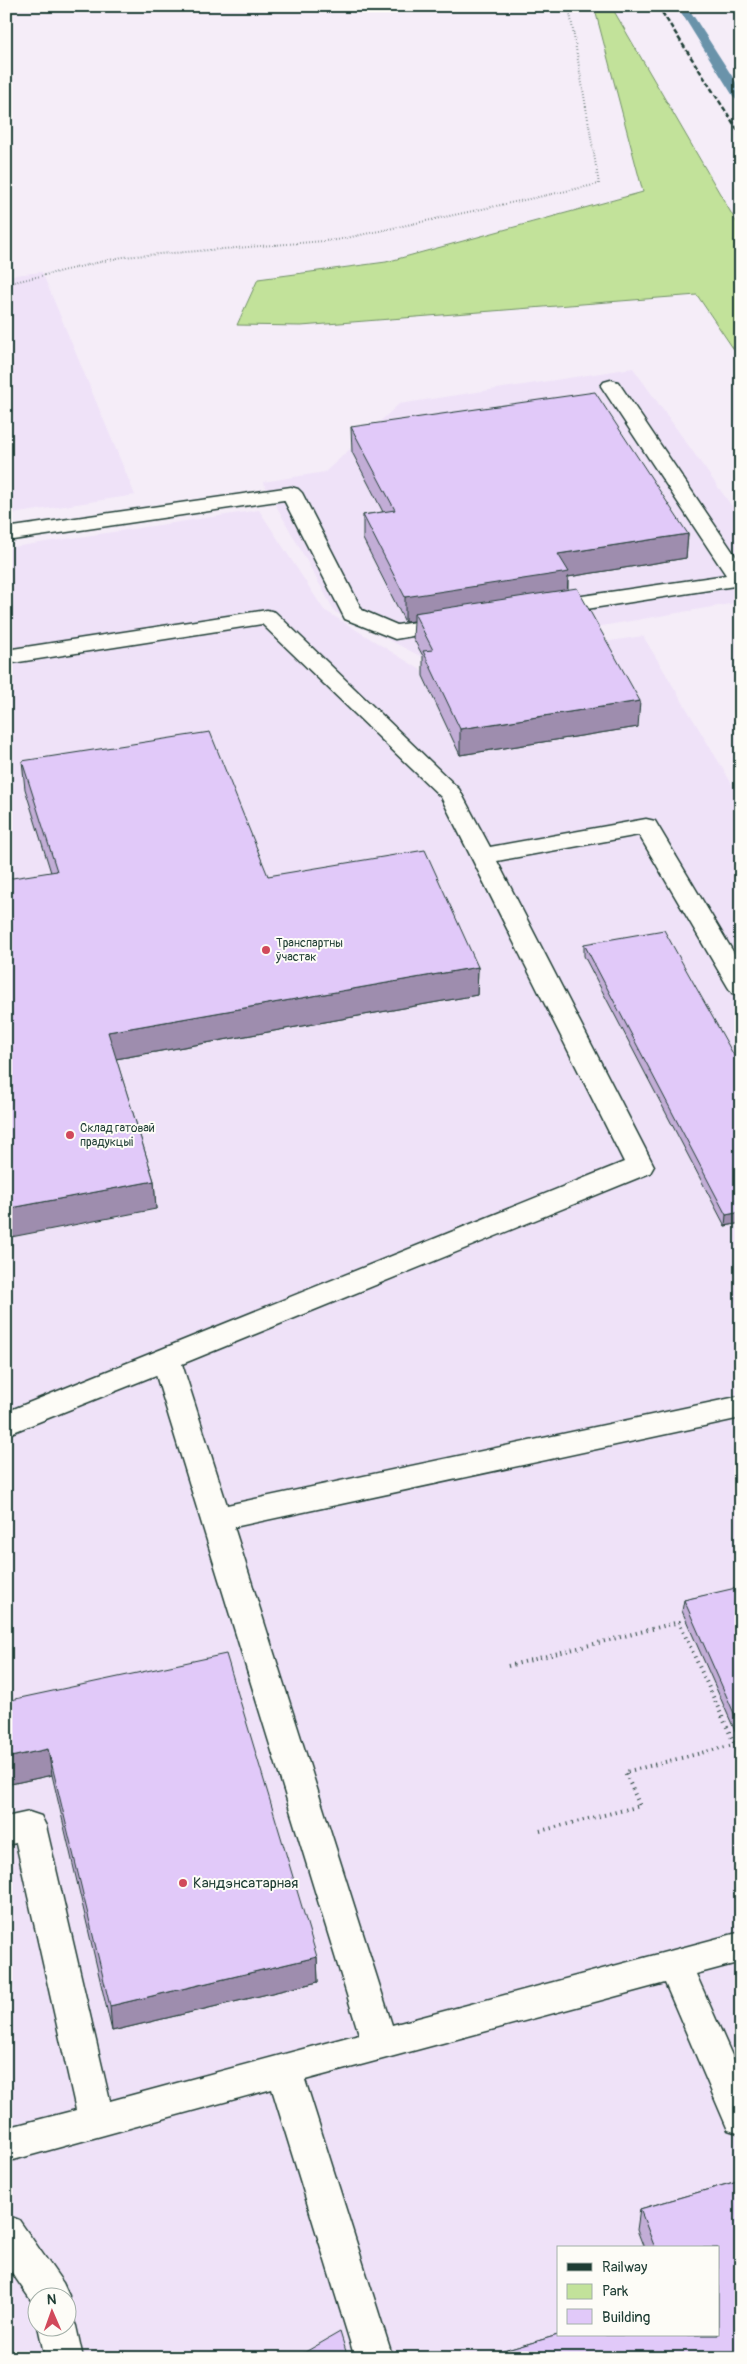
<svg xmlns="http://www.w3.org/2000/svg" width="747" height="2364" font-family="Pangolin,sans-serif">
	<rect width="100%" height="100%" fill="#f5edf8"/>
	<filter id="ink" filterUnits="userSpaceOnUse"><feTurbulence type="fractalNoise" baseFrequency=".02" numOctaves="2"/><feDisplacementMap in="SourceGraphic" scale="10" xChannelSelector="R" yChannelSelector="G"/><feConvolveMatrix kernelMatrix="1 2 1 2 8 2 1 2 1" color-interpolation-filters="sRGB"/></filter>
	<g filter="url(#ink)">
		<!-- built -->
		<g fill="#efe2f8" fill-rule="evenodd">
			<path d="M42 272 135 495 6 515V276Z"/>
			<path d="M633 368 741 519V602L422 657 335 612 263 482 325 472 399 404Z"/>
			<path d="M259 510 324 610 421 670 643 636 741 799V2358H6V548ZM558 2248H718V2335H558ZM38 2296H68V2326H38Z"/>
		</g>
		<!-- green -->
		<path fill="#c2e29a" stroke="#709067" d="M594 6H611L741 230V360L697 295 301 326 237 325 258 279 386 262 643 192Z"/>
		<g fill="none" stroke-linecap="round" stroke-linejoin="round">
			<!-- stream -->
			<path fill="#6b93aa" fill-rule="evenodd" d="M677 6H687L741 90V102L735 99Z"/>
			<defs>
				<g id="lane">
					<path d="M611 380 618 382 741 564V585L548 615 540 613 537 608 540 603 548 601 726 575 601 386 604 382Z"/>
					<path d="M291 487 298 489 302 493 362 610 397 625 451 616 459 618 462 623 459 628 395 639 345 619 284 500 6 541V528Z"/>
					<path d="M267 610 275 612 459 789 490 847 646 819 655 821 741 965V995L732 993 728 987 639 835 497 861 654 1166 650 1173 182 1364 227 1505 741 1396V1418L234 1527 392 2025 741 1932V1962L696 1974 741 2076V2134L728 2130 665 1983 305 2080 393 2358H355L272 2089 6 2162V2128L76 2110 16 1843 6 1845V1817L29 1812 41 1816 46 1826 110 2101 359 2034 156 1375 6 1435V1412L624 1162 441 797 262 624 6 664V650Z"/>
					<path d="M6 2215 19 2220 63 2283 69 2296 68 2299V2296H38L37 2309 6 2264Z"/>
					<path d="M68 2312 70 2313 76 2326 83 2358H45L38 2326H68Z"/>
				</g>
			</defs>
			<!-- lane casing -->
			<use href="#lane" stroke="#1f3d34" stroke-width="3"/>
			<!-- path-far1 -->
			<path stroke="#1f3d34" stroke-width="2" stroke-dasharray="0.5 2.5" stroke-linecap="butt" d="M6 284 122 257 337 240 599 184 570 13"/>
			<!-- path -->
			<g stroke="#1f3d34" stroke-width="4" stroke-dasharray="1 4.5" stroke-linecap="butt">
				<path d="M508 1666 679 1622 735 1745"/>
				<path d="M540 1831 640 1806 625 1772 741 1743"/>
			</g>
			<!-- lane -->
			<use href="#lane" fill="#fdfcf7" fill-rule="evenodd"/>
			<!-- rail -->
			<path stroke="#1f3d34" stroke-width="2.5" stroke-dasharray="5 2.5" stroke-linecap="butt" d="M658 6 741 135"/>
		</g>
		<!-- wall -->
		<g fill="#c2add6" stroke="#1f3d34">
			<path d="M351 427 688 534 686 558 568 577V589L638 727 460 755 423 676V656L413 638 414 621 405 622 363 539V515L383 512 352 452Z"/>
			<path d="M22 761 268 876 478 967 477 995 116 1059 154 1181 156 1209 25 789Z"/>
			<path d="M584 944 741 1223 725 1226 584 956Z"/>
			<path d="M741 1588V1730L735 1731 682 1611 684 1600Z"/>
			<path d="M6 1701 317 1957 318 1982 112 2031 52 1775 6 1785Z"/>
			<path d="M741 2180V2358H480L558 2335H718V2248H644L637 2230 640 2209Z"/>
		</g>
		<!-- shaded-wall -->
		<g fill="#9e8dae" stroke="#1f3d34">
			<path d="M688 534 686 558 568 577 567 597 414 613V621L405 622V597L558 554Z"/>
			<path d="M640 701 638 727 460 755V729Z"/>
			<path d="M478 967 477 995 110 1060 108 1032Z"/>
			<path d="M154 1181 156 1209 6 1238V1209Z"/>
			<path d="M741 1212V1223L725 1226 726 1215Z"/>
			<path d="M741 1719V1730L735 1731 737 1720Z"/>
			<path d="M48 1749 52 1775 6 1785V1758Z"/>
			<path d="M317 1957 318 1982 112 2031 110 2006Z"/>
		</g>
		<!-- building -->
		<g fill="#e1c9f9" stroke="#1f3d34">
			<path d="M595 392 688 534 558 554 569 572 405 597 363 515 395 510 351 427Z"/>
			<path d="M577 588 640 701 460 729 423 651 433 650 414 613Z"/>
			<path d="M210 732 268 876 425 850 478 967 108 1032 154 1181 6 1209V879L57 871 22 761Z"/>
			<path d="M664 930 741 1068V1212L726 1215 584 944Z"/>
			<path d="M740 1587 741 1719 737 1720 684 1600Z"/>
			<path d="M226 1654 317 1957 110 2006 48 1749 6 1758V1701Z"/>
			<path d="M741 2180V2358H480L558 2335H718V2248H655L640 2209Z"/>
			<path d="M340 2332 348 2358H295Z"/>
		</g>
	</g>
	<!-- markers -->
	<g fill="#d1495b" stroke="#fdfcf7" stroke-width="2">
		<circle cx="266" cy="950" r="5"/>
		<circle cx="70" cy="1135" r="5"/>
		<circle cx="183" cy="1883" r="5"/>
	</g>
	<g text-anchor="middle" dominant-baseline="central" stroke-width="4" stroke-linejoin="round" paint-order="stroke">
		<!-- poi labels -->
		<g font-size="12" fill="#1f3d34" stroke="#fdfcf7" text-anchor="start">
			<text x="276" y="943">Транспартны<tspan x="276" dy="14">ўчастак</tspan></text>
			<text x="80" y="1128">Склад гатовай<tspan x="80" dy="14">прадукцыі</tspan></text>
		</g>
		<!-- near-poi labels -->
		<g font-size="15" fill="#1f3d34" stroke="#fdfcf7" text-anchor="start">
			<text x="193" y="1883">Кандэнсатарная</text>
		</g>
	</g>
	<!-- margin -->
	<rect width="747" height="2364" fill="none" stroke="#fdfcf7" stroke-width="25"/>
	<rect x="12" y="12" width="722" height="2339" fill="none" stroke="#1f3d34" stroke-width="2" filter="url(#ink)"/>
	<!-- legend -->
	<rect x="557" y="2246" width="162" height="90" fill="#fdfcf7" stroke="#a4b0a9"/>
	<rect x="567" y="2263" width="25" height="8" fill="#1f3d34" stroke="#a4b0a9"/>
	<text x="602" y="2272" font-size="15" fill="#1f3d34">Railway</text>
	<rect x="567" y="2284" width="25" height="15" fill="#c2e29a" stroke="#a4b0a9"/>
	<text x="602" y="2296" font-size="15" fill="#1f3d34">Park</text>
	<rect x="567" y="2309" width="25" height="15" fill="#e1c9f9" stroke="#a4b0a9"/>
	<text x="602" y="2322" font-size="15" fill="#1f3d34">Building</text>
	<!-- north arrow -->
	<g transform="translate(52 2312) rotate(358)"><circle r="24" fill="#fdfcf7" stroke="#a4b0a9"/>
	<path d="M0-4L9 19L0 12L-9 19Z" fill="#d1495b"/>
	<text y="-8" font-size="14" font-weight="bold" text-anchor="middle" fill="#1f3d34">N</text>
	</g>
</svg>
